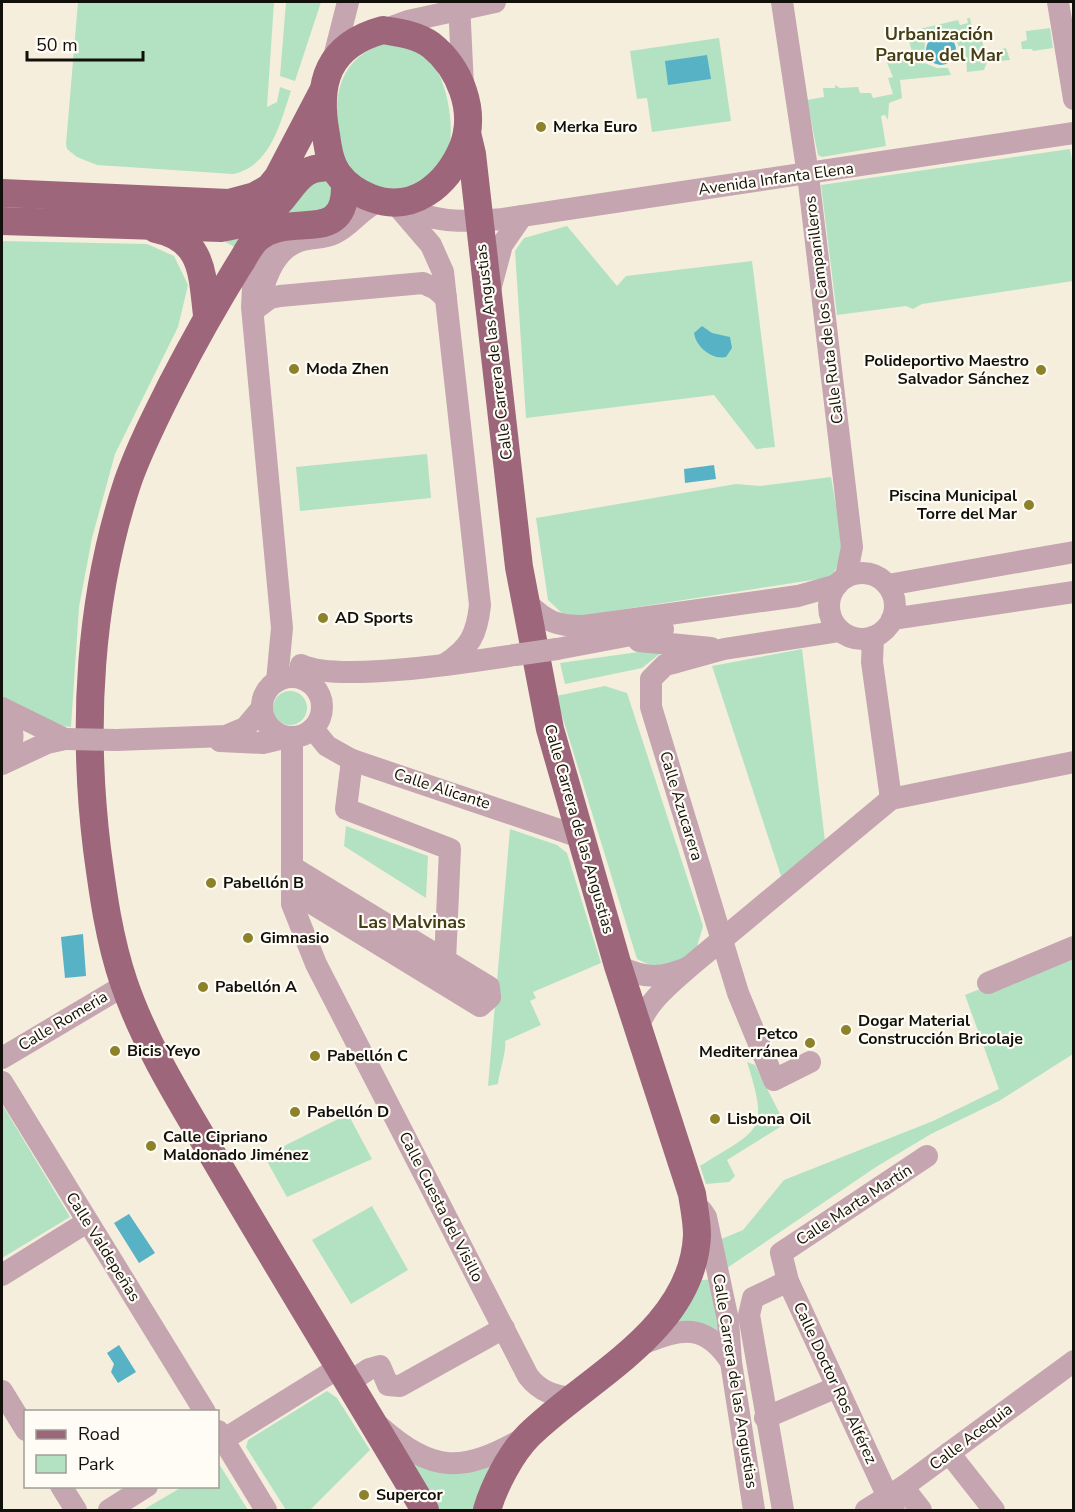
<svg xmlns="http://www.w3.org/2000/svg" width="1075" height="1512" font-family="'Nunito Sans',sans-serif">
	<rect width="100%" height="100%" fill="#f5eedd"/>
	<!-- green -->
	<g fill="#b2e2c2">
		<path d="M78 2H274L267 107 277 102 280 87 291 91C280 123 271 166 233 174L97 165 77 157 67 149 66 144Z"/>
		<path d="M286 2H321L295 81 280 76Z"/>
		<path d="M967 18H970L973 33 979 32 986 53 1006 48 1010 60 987 62 984 70 967 72 966 56 960 50 954 35C943 28 932 31 925 41L924 57 919 58V61L937 68H948L951 75 900 80 902 98 889 103 888 120 885 115 881 116 886 146 822 157 818 155 807 100 824 97 823 88H835V85L840 88 858 87 860 93H871L873 98 893 94 888 78 893 77 885 58 912 53 907 32 958 20 960 25 968 23Z"/>
		<path d="M1050 28 1053 48 1033 51 1032 49H1022L1021 42 1027 40 1026 31Z"/>
		<path d="M719 38 731 121 652 132 647 98 637 99 630 51Z"/>
		<path d="M387 43C403 45 417 47 429 59 448 78 458 138 445 161 440 170 430 179 424 186L379 192C370 184 349 173 344 162 341 155 341 146 340 139 331 95 340 56 387 43Z"/>
		<path d="M1070 149 1074 172 1073 281 922 304 913 309 906 306 837 315 821 185Z"/>
		<path d="M321 180 328 183 336 194 332 207 241 250 225 242 224 231 313 181Z"/>
		<path d="M567 226 617 286 626 276 752 261 775 447 756 449 714 395 526 418 515 251 524 238Z"/>
		<path d="M2 241 147 244 174 256 188 285 178 327 115 454 92 538 79 607 71 727 61 726 2 699Z"/>
		<path d="M427 454 431 498 300 511 296 467Z"/>
		<path d="M831 477 844 551 832 577 567 618 548 600 536 518 736 484 761 486Z"/>
		<path d="M667 648 642 668 565 684 560 663Z"/>
		<path d="M802 649 825 841 781 876 712 666Z"/>
		<path d="M605 686 627 693 703 926 696 950 664 972 637 959 556 696Z"/>
		<circle cx="290" cy="708" r="17"/>
		<path d="M346 826 428 856 426 898 344 846Z"/>
		<path d="M510 829 557 845 567 853 601 963 533 992 536 998 530 1001 541 1025 505 1041C507 1050 499 1072 498 1084L488 1086Z"/>
		<path d="M1073 952V1054L999 1101 931 1134 876 1167 724 1270 719 1240 743 1230 784 1180 933 1121 999 1089 965 995Z"/>
		<path d="M747 1062 755 1065 785 1124 727 1160 735 1176 729 1182 706 1184 700 1166C759 1129 770 1134 747 1062Z"/>
		<path d="M2 1104 70 1217 2 1258Z"/>
		<path d="M348 1114 372 1159 287 1197 264 1156Z"/>
		<path d="M372 1206 408 1270 351 1304 312 1240Z"/>
		<path d="M714 1279 725 1343 661 1327 691 1281Z"/>
		<path d="M327 1391 337 1398 370 1450 310 1510H286L246 1447 248 1440Z"/>
		<path d="M393 1446 424 1462 514 1446 481 1510H430Z"/>
		<path d="M219 1464 248 1510H143L182 1487 218 1486Z"/>
	</g>
	<!-- water -->
	<g fill="#58b2c6">
		<circle cx="941" cy="50" r="15"/>
		<path d="M707 55 711 79 668 85 665 61Z"/>
		<path d="M702 326 712 333 730 337 732 348 726 357C712 360 696 347 694 333Z"/>
		<path d="M714 465 716 479 685 483 684 469Z"/>
		<path d="M83 934 86 976 65 978 61 937Z"/>
		<path d="M129 1214 155 1253 139 1263 114 1223Z"/>
		<path d="M119 1345 136 1372 118 1383 111 1372 114 1364 107 1353Z"/>
	</g>
	<g fill="none" stroke-linecap="round" stroke-linejoin="round">
		<!-- minor -->
		<g stroke="#c5a5b0" stroke-width="22">
			<path d="M459 2 463 87"/>
			<path d="M782 2 808 175 852 547 846 577"/>
			<path d="M1058 2 1074 99"/>
			<path d="M383 30 408 21 495 2"/>
			<path d="M333 61 348 2"/>
			<path d="M396 204C437 224 459 222 503 219L1074 133"/>
			<path d="M401 210 431 245 443 272 480 605C477 634 470 648 445 664"/>
			<path d="M266 241 254 267 252 307 282 628 277 681"/>
			<path d="M490 290 502 245 522 216"/>
			<path d="M261 296C266 275 276 249 299 241 311 237 324 239 335 233 352 225 362 207 380 201"/>
			<path d="M258 307 270 298 280 296 423 283 436 289 446 298"/>
			<circle cx="862" cy="606" r="33"/>
			<path d="M888 585 1074 552"/>
			<path d="M527 603C547 622 556 626 584 626L798 596 837 585"/>
			<path d="M892 619 1074 592"/>
			<path d="M873 637 872 662 891 799"/>
			<path d="M639 641 711 648"/>
			<path d="M557 649 663 629"/>
			<path d="M301 665C338 683 469 662 515 655"/>
			<circle cx="292" cy="707" r="30"/>
			<path d="M2 708 65 739"/>
			<path d="M2 710C17 727 15 747 2 763"/>
			<path d="M313 729 327 746 352 760 580 837"/>
			<path d="M292 737V904L316 964 528 1376C540 1392 555 1396 573 1398"/>
			<path d="M116 740 226 736 245 728 262 708"/>
			<path d="M220 741 263 743 288 737"/>
			<path d="M352 760 346 809 450 849 445 961"/>
			<path d="M2 764 47 743 65 739"/>
			<path d="M292 891 480 1006 490 997 489 987 292 867"/>
			<path d="M618 966C645 979 662 979 689 967 668 986 648 1001 638 1027"/>
			<path d="M689 967 891 799 1074 762"/>
			<path d="M988 983 1074 947"/>
			<path d="M2 1058 125 985"/>
			<path d="M810 1062 774 1080 738 993 651 707V679L665 665 677 662 724 649 840 631"/>
			<path d="M2 1082 205 1412"/>
			<path d="M702 1211 706 1217 728 1320 731 1362 754 1510"/>
			<path d="M2 1275 87 1222"/>
			<path d="M642 1344C682 1328 705 1322 731 1362"/>
			<path d="M350 1382 369 1369 380 1366 388 1385 400 1386 504 1328"/>
			<path d="M2 1391 26 1430"/>
			<path d="M765 1418 837 1387"/>
			<path d="M379 1426C434 1474 462 1473 524 1438"/>
			<path d="M218 1431 266 1510"/>
			<path d="M218 1443 340 1367"/>
			<path d="M949 1453 994 1510"/>
			<path d="M61 1486 76 1510"/>
			<path d="M903 1487 921 1510"/>
			<path d="M109 1510 147 1486"/>
			<path d="M783 1510 749 1315 753 1298 788 1281"/>
			<path d="M866 1510 903 1487 1074 1361"/>
			<path d="M894 1510 788 1281 781 1253 927 1156"/>
		</g>
		<!-- major -->
		<g stroke="#9e667b" stroke-width="28">
			<path d="M383 30C400 33 417 35 431 45 460 68 477 111 463 147 447 185 413 214 371 198 358 193 346 185 338 174 330 163 328 149 326 135 316 82 328 45 383 30Z"/>
			<path d="M467 133 472 154 519 567 550 729 618 966 692 1194C694 1207 697 1221 697 1235 693 1330 588 1377 529 1435 511 1453 494 1486 487 1510"/>
			<path d="M345 183C347 246 295 213 262 235 251 241 246 255 239 265 215 304 193 343 172 384 156 416 140 447 128 481 89 598 82 727 97 849 103 894 109 939 124 983 147 1050 187 1111 222 1171 289 1285 358 1397 425 1510"/>
			<path d="M2 193 229 203 255 196 269 188 278 177 322 93"/>
			<path d="M2 221 221 228C238 225 254 222 269 212 294 193 295 163 334 168"/>
			<path d="M156 229C204 239 202 275 207 315"/>
		</g>
		<!-- minor-bridge -->
		<g stroke="#c5a5b0" stroke-width="22">
			<path d="M515 655 557 649"/>
			<path d="M65 739 116 740"/>
		</g>
	</g>
	<!-- markers -->
	<g fill="#8d8229" stroke="#fefcf5" stroke-width="2">
		<circle cx="541" cy="127" r="6"/>
		<circle cx="294" cy="369" r="6"/>
		<circle cx="1041" cy="370" r="6"/>
		<circle cx="1029" cy="505" r="6"/>
		<circle cx="323" cy="618" r="6"/>
		<circle cx="211" cy="883" r="6"/>
		<circle cx="248" cy="938" r="6"/>
		<circle cx="203" cy="987" r="6"/>
		<circle cx="846" cy="1030" r="6"/>
		<circle cx="810" cy="1043" r="6"/>
		<circle cx="115" cy="1051" r="6"/>
		<circle cx="315" cy="1056" r="6"/>
		<circle cx="295" cy="1112" r="6"/>
		<circle cx="715" cy="1119" r="6"/>
		<circle cx="151" cy="1146" r="6"/>
		<circle cx="364" cy="1495" r="6"/>
	</g>
	<g text-anchor="middle" dominant-baseline="central" stroke-width="4.5" stroke-linejoin="round" paint-order="stroke">
		<!-- poi labels -->
		<g font-size="16" font-weight="bold" fill="#12100a" stroke="#fefcf5" text-anchor="start">
			<text x="553" y="127">Merka Euro</text>
			<text x="1029" y="361" text-anchor="end">Polideportivo Maestro<tspan x="1029" dy="18">Salvador Sánchez</tspan></text>
			<text x="306" y="369">Moda Zhen</text>
			<text x="1017" y="496" text-anchor="end">Piscina Municipal<tspan x="1017" dy="18">Torre del Mar</tspan></text>
			<text x="335" y="618">AD Sports</text>
			<text x="223" y="883">Pabellón B</text>
			<text x="260" y="938">Gimnasio</text>
			<text x="215" y="987">Pabellón A</text>
			<text x="858" y="1021">Dogar Material<tspan x="858" dy="18">Construcción Bricolaje</tspan></text>
			<text x="798" y="1034" text-anchor="end">Petco<tspan x="798" dy="18">Mediterránea</tspan></text>
			<text x="127" y="1051">Bicis Yeyo</text>
			<text x="327" y="1056">Pabellón C</text>
			<text x="307" y="1112">Pabellón D</text>
			<text x="727" y="1119">Lisbona Oil</text>
			<text x="163" y="1137">Calle Cipriano<tspan x="163" dy="18">Maldonado Jiménez</tspan></text>
			<text x="376" y="1495">Supercor</text>
		</g>
		<!-- street labels -->
		<g font-size="16" fill="#12100a" stroke="#fefcf5">
			<text transform="translate(776 179) rotate(-8)">Avenida Infanta Elena</text>
			<text transform="translate(824 310) rotate(-97)">Calle Ruta de los Campanilleros</text>
			<text transform="translate(494 352) rotate(-97)">Calle Carrera de las Angustias</text>
			<text transform="translate(442 789) rotate(18)">Calle Alicante</text>
			<text transform="translate(681 806) rotate(73)">Calle Azucarera</text>
			<text transform="translate(579 829) rotate(74)">Calle Carrera de las Angustias</text>
			<text transform="translate(63 1021) rotate(-31)">Calle Romeria</text>
			<text transform="translate(854 1205) rotate(-33)">Calle Marta Martín</text>
			<text transform="translate(441 1207) rotate(63)">Calle Cuesta del Visillo</text>
			<text transform="translate(103 1247) rotate(58)">Calle Valdepeñas</text>
			<text transform="translate(735 1381) rotate(81)">Calle Carrera de las Angustias</text>
			<text transform="translate(835 1383) rotate(65)">Calle Doctor Ros Alférez</text>
			<text transform="translate(971 1437) rotate(-37)">Calle Acequia</text>
		</g>
		<!-- neighbourhood labels -->
		<g font-size="18" font-weight="bold" fill="#443f16" stroke="#fefcf5">
			<text x="939" y="34">Urbanización<tspan x="939" dy="21">Parque del Mar</tspan></text>
			<text x="412" y="922">Las Malvinas</text>
		</g>
	</g>
	<!-- border -->
	<rect width="1075" height="1512" fill="none" stroke="#12100a" stroke-width="6"/>
	<!-- legend -->
	<rect x="24" y="1410" width="195" height="78" fill="#fefcf5" stroke="#a09e97" stroke-width="1.5"/>
	<rect x="36" y="1430" width="30" height="9" fill="#9e667b" stroke="#a09e97" stroke-width="1.5"/>
	<text x="78" y="1440" font-size="18" fill="#12100a">Road</text>
	<rect x="36" y="1455" width="30" height="18" fill="#b2e2c2" stroke="#a09e97" stroke-width="1.5"/>
	<text x="78" y="1470" font-size="18" fill="#12100a">Park</text>
	<!-- scale -->
	<path d="M27 51v9h116v-9" fill="none" stroke="#12100a" stroke-width="3"/>
	<text x="36" y="51" font-size="18" fill="#12100a" stroke="#fefcf5" stroke-width="4.5" paint-order="stroke">50 m</text>
</svg>
